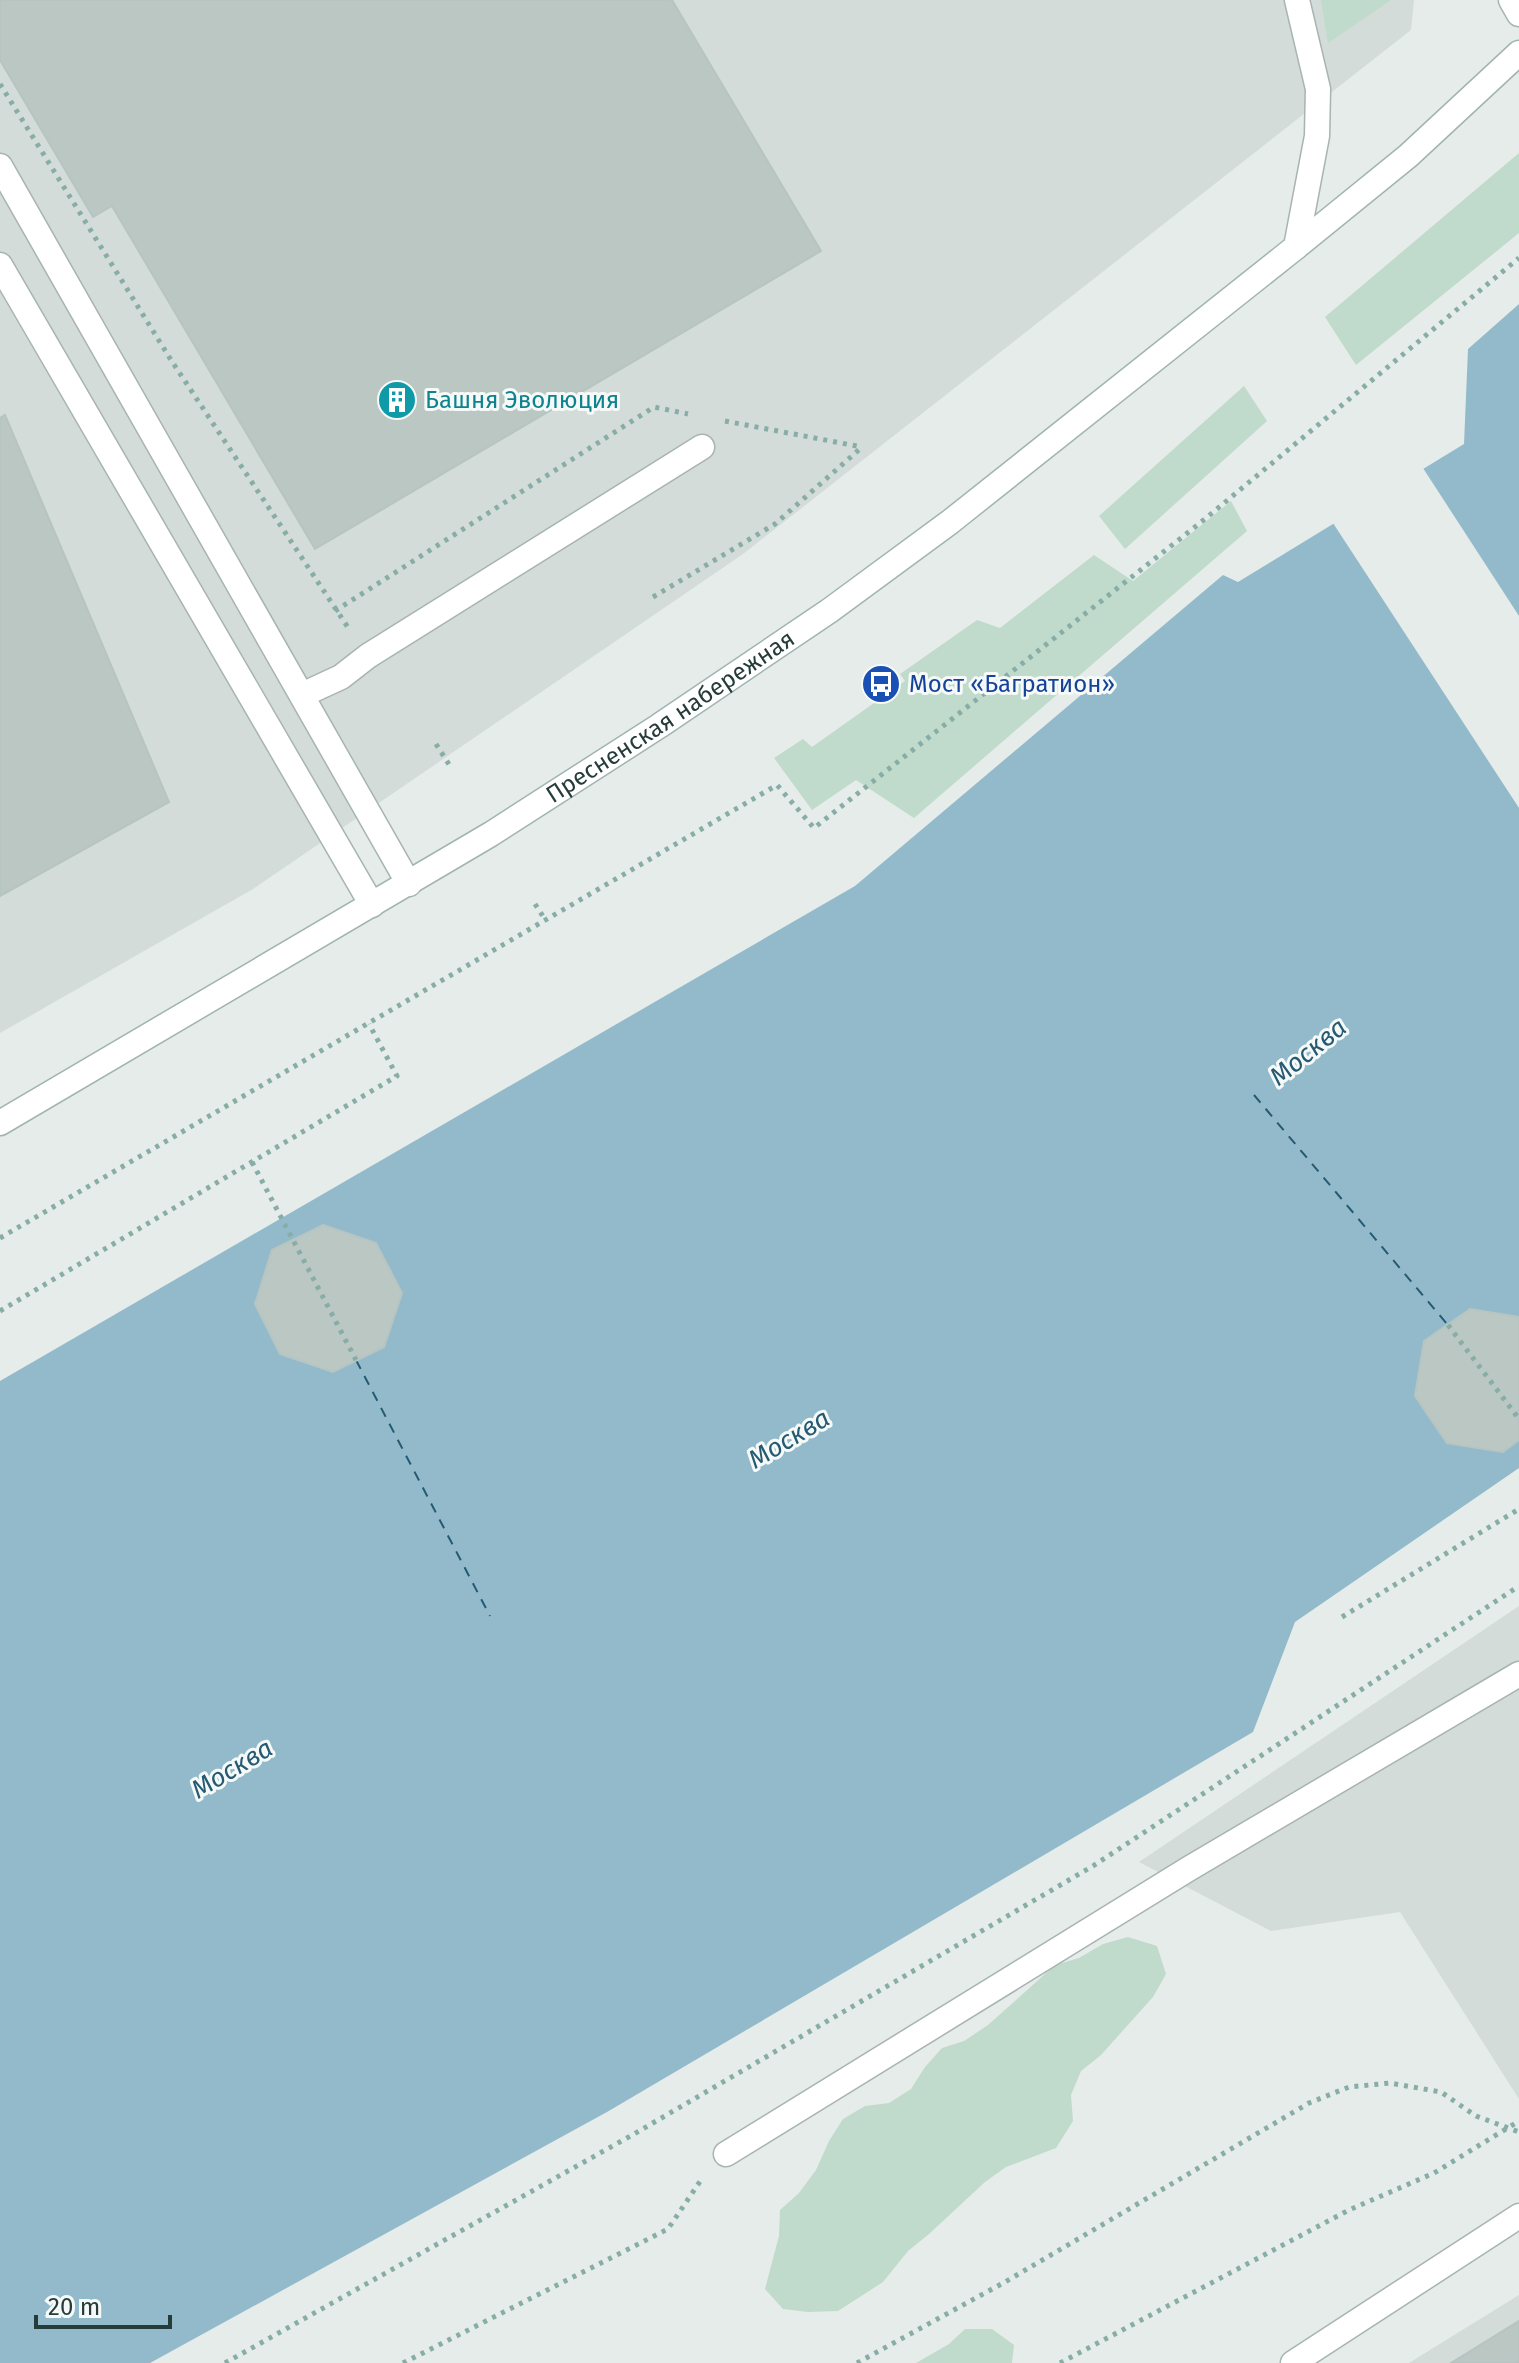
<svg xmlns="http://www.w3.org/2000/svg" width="1519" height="2363" font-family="'Fira Sans',sans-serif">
	<rect width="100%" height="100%" fill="#e5ecea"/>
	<!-- built -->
	<g fill="#d3dcd9">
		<path d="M0 0H1414L1411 30 743 554 253 889 0 1033Z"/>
		<path d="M1519 1606V2099L1400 1912 1271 1931 1139 1862Z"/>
		<path d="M1519 2295V2363H1409Z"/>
	</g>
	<!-- green -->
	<g fill="#c0dbcb">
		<path d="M1321 0H1391L1328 43Z"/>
		<path d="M1519 153V233L1356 365 1325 317Z"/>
		<path d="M1244 386 1267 421 1125 549 1099 516Z"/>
		<path d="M1231 501 1247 531 914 818 856 780 812 810 774 758 803 739 812 747 905 681 900 674 977 620 1000 628 1094 555 1133 581Z"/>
		<path d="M1128 1937 1157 1946 1166 1974 1153 1997 1101 2055 1081 2071 1071 2095 1073 2121 1056 2148 1006 2167 985 2182 929 2234 908 2251 883 2282 838 2311 808 2312 783 2309 765 2289 779 2236 780 2210 799 2193 816 2170 829 2141 843 2119 865 2106 889 2103 911 2089 925 2067 942 2048 964 2041 988 2025 1055 1965 1079 1958 1103 1944Z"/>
		<path d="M965 2329H992L1014 2345 1012 2363H916L949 2344Z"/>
	</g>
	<!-- water -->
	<path fill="#93bacb" d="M1519 304V1468L1295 1622 1253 1732 607 2112 150 2363H0V1381L855 886 1223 575 1238 582 1464 444 1468 349Z"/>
	<!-- pier -->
	<path fill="#e5ecea" d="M1421 465 1519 616V808L1331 520Z"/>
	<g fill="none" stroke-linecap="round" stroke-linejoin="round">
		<!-- ferry -->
		<g stroke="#255a72" stroke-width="2" stroke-dasharray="10 8" stroke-linecap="butt">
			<path d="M1254 1095 1447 1324"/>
			<path d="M356 1360 490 1616"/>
		</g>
	</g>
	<!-- building -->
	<g fill="#bac7c3" stroke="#b7c5c2" stroke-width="2">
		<path d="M0 0H672L821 251 315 549 112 206 93 217 0 60Z"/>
		<path d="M5 415 169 802 0 896V418Z"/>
		<path d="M323 1225 376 1243 402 1293 384 1347 333 1372 280 1354 255 1304 272 1250Z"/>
		<path d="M1470 1309 1519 1317V1440L1503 1452 1447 1443 1415 1396 1424 1341Z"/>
		<path d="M1519 2321V2363H1451Z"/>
	</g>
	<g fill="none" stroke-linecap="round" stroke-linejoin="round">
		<defs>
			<g id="service">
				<path d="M0 166 409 884"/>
				<path d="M1296 247 1317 136 1318 89 1297 0"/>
				<path d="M0 265 372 905"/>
				<path d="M302 695 341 677 368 656 702 447"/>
				<path d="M726 2154 1190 1868 1519 1674"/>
			</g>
			<g id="minor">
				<path d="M1511 0 1519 14"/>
				<path d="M1293 2363 1519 2216"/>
			</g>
			<g id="secondary">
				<path id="s1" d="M0 1123 491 834 659 726 829 611 950 522 1296 247 1408 156 1519 53"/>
			</g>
		</defs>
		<!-- service casing -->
		<use href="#service" stroke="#a8b4b2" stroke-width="27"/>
		<!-- minor casing -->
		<use href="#minor" stroke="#a8b4b2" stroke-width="27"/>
		<!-- secondary casing -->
		<use href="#secondary" stroke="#a1b4b0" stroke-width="27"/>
		<!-- path -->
		<g stroke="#88ada7" stroke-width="5" stroke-dasharray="4 6" stroke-linecap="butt">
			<path d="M0 84 171 360 349 629"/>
			<path d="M725 421 862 447"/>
			<path d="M653 597 775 524 862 447"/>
			<path d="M335 611 654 407 688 414"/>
			<path d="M436 744 450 766"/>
			<path d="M535 904 546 921"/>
			<path d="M252 1162 356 1360"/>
			<path d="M0 1238 777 785 814 828 1200 523 1519 258"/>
			<path d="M0 1311 397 1076 369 1024"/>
			<path d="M1448 1325 1519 1419"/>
			<path d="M1342 1617 1519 1509"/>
			<path d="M225 2363 634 2134 1093 1866 1519 1586"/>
			<path d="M403 2363 668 2229 703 2177"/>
			<path d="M857 2363 1005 2282 1309 2103 1349 2087 1390 2083 1441 2092 1476 2116 1519 2132"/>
			<path d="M1060 2363 1349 2210 1434 2173 1519 2121"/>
		</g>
		<!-- service -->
		<use href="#service" stroke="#fff" stroke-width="24"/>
		<!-- minor -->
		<use href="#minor" stroke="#fff" stroke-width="24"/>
		<!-- secondary -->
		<use href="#secondary" stroke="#fff" stroke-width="24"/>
	</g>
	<!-- icons -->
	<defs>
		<symbol id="building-disc" viewBox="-11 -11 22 22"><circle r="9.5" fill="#0f9aa8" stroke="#f5f9f8"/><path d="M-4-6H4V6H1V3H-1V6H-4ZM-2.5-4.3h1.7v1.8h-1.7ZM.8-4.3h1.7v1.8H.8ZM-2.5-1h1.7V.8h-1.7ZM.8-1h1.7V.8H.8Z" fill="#fff"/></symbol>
		<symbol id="bus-disc" viewBox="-11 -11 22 22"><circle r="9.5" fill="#1a4fb4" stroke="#f5f9f8"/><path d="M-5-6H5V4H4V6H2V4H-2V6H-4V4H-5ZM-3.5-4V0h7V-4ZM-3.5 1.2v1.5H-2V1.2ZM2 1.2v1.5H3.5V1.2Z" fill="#fff"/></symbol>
	</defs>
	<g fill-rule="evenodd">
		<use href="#building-disc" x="375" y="378" width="44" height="44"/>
		<use href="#bus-disc" x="859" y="662" width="44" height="44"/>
	</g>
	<g text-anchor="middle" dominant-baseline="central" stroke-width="6" stroke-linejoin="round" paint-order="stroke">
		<!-- culture labels -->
		<g font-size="24" fill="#0d838f" stroke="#f5f9f8" text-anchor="start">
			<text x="425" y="400">Башня Эволюция</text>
		</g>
		<!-- transit labels -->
		<g font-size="24" fill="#164399" stroke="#f5f9f8" text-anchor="start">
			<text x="909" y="684">Мост «Багратион»</text>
		</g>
		<!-- street labels -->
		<g font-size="24" fill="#263c3a" stroke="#f5f9f8">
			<text stroke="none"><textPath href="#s1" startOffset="784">Пресненская набережная</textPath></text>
		</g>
		<!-- water labels -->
		<g font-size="26" font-style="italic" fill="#255a72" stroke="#f5f9f8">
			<text transform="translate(1308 1052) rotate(-39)">Москва</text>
			<text transform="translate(789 1439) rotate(-31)">Москва</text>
			<text transform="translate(232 1769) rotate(-31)">Москва</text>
		</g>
	</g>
	<!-- scale -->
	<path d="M36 2315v12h134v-12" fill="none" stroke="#263c3a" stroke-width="4"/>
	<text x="48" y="2315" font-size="24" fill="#263c3a" stroke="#f5f9f8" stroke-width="6" paint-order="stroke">20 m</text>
</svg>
